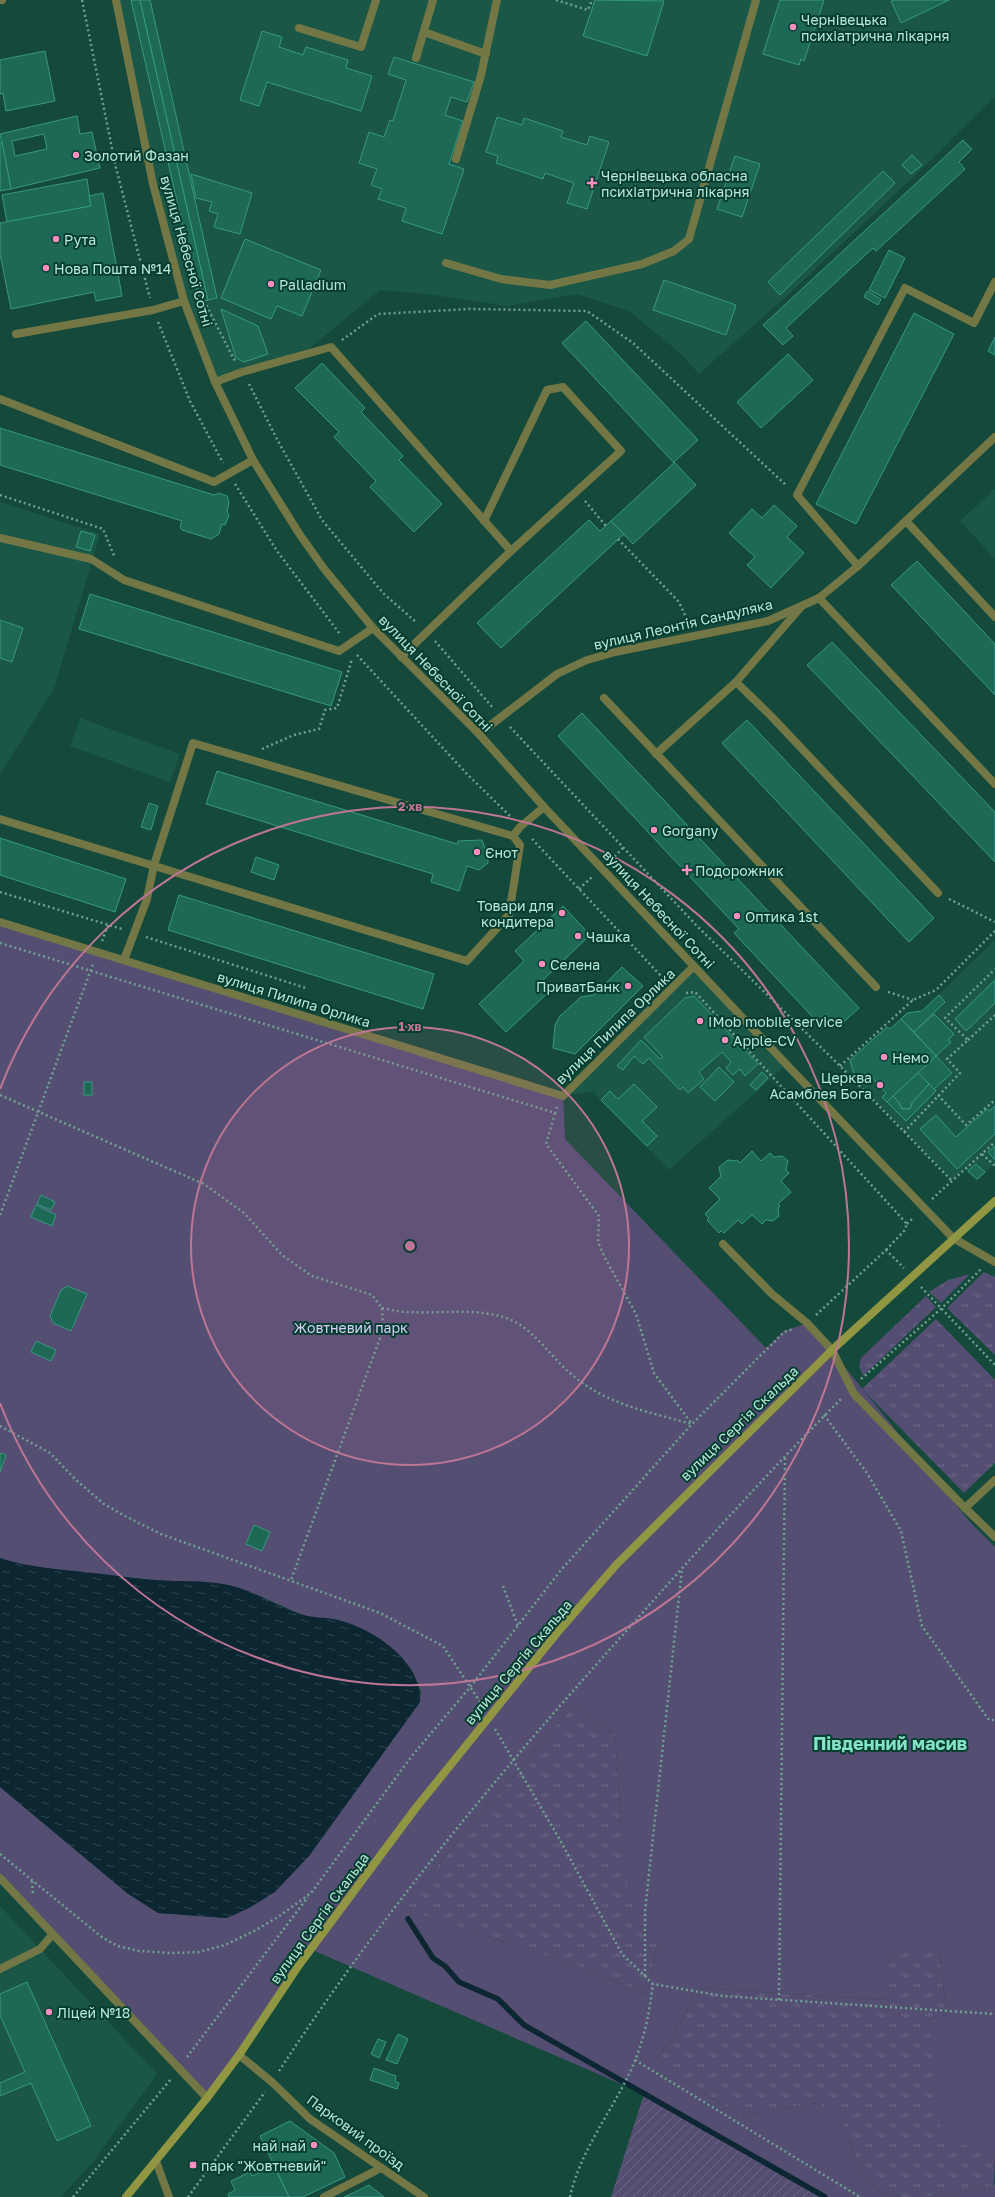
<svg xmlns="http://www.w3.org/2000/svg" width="995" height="2197" font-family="'Golos Text',sans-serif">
	<defs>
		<pattern id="grass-tufts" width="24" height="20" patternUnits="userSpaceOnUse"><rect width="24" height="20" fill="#554e73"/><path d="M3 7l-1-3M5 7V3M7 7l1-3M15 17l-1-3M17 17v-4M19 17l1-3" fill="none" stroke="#6c6886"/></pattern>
		<pattern id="garden-furrows" width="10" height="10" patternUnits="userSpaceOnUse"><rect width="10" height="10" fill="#554e73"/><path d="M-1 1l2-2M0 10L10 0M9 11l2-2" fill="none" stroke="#6c6886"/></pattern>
		<pattern id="water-ripples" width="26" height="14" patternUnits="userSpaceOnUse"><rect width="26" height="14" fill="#0c2632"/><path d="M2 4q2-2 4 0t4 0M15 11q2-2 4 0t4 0" fill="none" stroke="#2d464f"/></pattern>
	</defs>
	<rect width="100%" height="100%" fill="#14493b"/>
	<!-- built -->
	<g fill="#1b5747">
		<path d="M117 0H995V96L930 161 790 293 699 374 679 352 629 311 577 294 508 306 426 294 380 290 310 348 215 382 172 254Z"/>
		<path d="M995 489V559L960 521Z"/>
		<path d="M0 502 100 534 54 689 0 774Z"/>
		<path d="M80 718 180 754 170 782 70 746Z"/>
		<path d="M995 940V1163L977 1181 964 1169 952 1180 842 1067 887 1027 891 1029 907 1013 922 1011Z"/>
		<path d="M695 964 787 1064 669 1170 593 1092 563 1095Z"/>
		<path d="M0 1906 157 2074 92 2163 61 2197H0Z"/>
	</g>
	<!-- grass -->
	<g fill="url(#grass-tufts)">
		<path d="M984 1272 995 1277V1355L947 1308Z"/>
		<path d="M970 1274 941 1303 929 1292 948 1280Z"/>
		<path d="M926 1296 936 1307 863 1376 859 1366 861 1358Z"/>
		<path d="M936 1319 995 1380V1463L964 1493 862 1389Z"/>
		<path d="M573 1705 615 1734 621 1824V1868L657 1945 647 1994 580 1967 403 1909 438 1865Z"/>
		<path d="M899 1952H939L947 2015 929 2018 988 2152 995 2155 994 2186 926 2197H901L880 2192 864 2175 850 2145 842 2120 818 2103 740 2116 698 2088 663 2073 658 2056 674 2036 697 1988 887 2000 886 1964Z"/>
	</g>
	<!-- park -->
	<g fill="#554e73" fill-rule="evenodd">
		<path d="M0 920 563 1095 565 1139 766 1348 784 1331 805 1324 831 1350 970 1522 995 1547V2155L956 2142 940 2126 928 2018 947 2015 939 1952H899L886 1964 888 2000 697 1988 674 2036 658 2056 664 2073 698 2088 740 2116 818 2103 842 2119 850 2145 864 2175 880 2192 901 2197H823L644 2094 310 1949 206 2097 0 1877V1787L127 1893 158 1913 227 1918 309 1856 420 1702 421 1691 413 1672 338 1620 314 1618 298 1613 262 1597 224 1584 154 1580 22 1566 0 1558ZM573 1705 615 1734 621 1824V1868L644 1935 657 1945 647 1994 580 1967 404 1909 438 1865Z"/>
		<path d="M995 2183V2197H926L994 2186Z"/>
	</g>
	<!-- garden -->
	<path fill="url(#garden-furrows)" d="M644 2094 823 2197H611Z"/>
	<!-- water -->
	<path fill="url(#water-ripples)" d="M0 1558C30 1568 61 1569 93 1573 114 1575 135 1579 156 1580 178 1582 201 1580 223 1584 250 1588 274 1605 299 1614 312 1618 325 1617 338 1620 374 1629 422 1661 420 1702L309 1856 275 1892 249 1908 227 1918 158 1913 127 1893 0 1787Z"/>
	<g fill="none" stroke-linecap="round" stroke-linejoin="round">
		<!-- stream -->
		<path stroke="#0c2632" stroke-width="5.5" d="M408 1919 433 1958 445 1966 459 1982 498 1999 524 2025 825 2197"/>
	</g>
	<!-- building -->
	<g fill="#1e6956" stroke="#369980" fill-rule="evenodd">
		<path d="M131 0H140L208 300 200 302Z"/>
		<path d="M140 0H150L217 298 208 300Z"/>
		<path d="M595 0 664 1 647 56 583 36Z"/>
		<path d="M780 0H824L804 61 801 59 799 65 763 54Z"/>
		<path d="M894 0H949L901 23 891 1Z"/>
		<path d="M262 31 282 37 279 47 303 55 306 47 348 60 346 68 372 76 361 111 267 82 259 106 240 100Z"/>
		<path d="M45 51 55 101 6 111 3 93 0 94V60Z"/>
		<path d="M394 57 474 82 467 102 451 97 445 115 463 121 449 164 464 169 442 234 402 221 406 208 378 199 382 189 371 185 377 169 359 163 369 132 384 137 390 120 393 121 406 80 388 74Z"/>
		<path d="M77 116 80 134 92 132 100 168 11 189 0 134ZM44 134 47 149 15 156 12 141Z"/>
		<path d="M497 117 522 125 524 118 563 131 561 137 587 145 590 136 609 142 587 209 567 203 574 183 545 173 543 179 496 163 498 156 486 152Z"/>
		<path d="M963 140 972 149 959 162 965 169 876 251 873 248 786 328 793 336 783 345 763 325Z"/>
		<path d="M2 142 11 189 0 191V143Z"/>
		<path d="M912 155 922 165 911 174 902 165Z"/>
		<path d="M735 156 760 164 742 217 717 209Z"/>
		<path d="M883 171 895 183 780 295 768 282Z"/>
		<path d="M191 174 252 193 240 234 214 227 218 214 209 211 212 202 196 198Z"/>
		<path d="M87 179 91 206 7 222 2 195Z"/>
		<path d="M103 193 122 296 96 301 94 292 11 309 0 254V223L91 206 89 196Z"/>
		<path d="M245 239 321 270 302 316 277 306 271 319 221 298Z"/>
		<path d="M889 250 905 258 885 298 869 290Z"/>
		<path d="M664 280 736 305 726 335 653 310Z"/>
		<path d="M867 291 881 299 878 305 864 297Z"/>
		<path d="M221 309 258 326 268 354 244 362 236 358Z"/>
		<path d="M914 313 954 334 856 524 816 504Z"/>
		<path d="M586 321 698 440 674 462 696 485 633 544 611 521 674 463 562 343Z"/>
		<path d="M995 337V355L988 351Z"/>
		<path d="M788 354 813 380 761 428 737 402Z"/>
		<path d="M322 363 365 408 361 412 403 456 399 460 442 504 414 532 370 487 376 481 334 437 339 432 295 388Z"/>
		<path d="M0 428 214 495 219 493 227 496 229 502 227 512 229 515 225 525 222 524 219 534 211 539 182 530 180 527 182 521 0 465Z"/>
		<path d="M774 505 797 526 787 537 804 553 771 588 747 565 755 557 729 533 752 509 762 518Z"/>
		<path d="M589 520 600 531 611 521 624 534 501 648 477 623Z"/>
		<path d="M81 531 95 535 90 551 76 547Z"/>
		<path d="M917 561 995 644V695L891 585Z"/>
		<path d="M90 594 342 672 331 706 79 629Z"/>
		<path d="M0 620 23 628 12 662 0 658Z"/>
		<path d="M832 642 995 812V862L807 665Z"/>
		<path d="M582 713 859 1008 839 1026 832 1019 823 1028 734 933 739 929 558 736Z"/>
		<path d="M747 720 934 918 909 942 722 743Z"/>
		<path d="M217 771 457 844 458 841 482 840 488 856V863L479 870 467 866 459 891 431 882 433 874 206 804Z"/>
		<path d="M149 803 158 806 151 830 141 827Z"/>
		<path d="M0 838 126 879 115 912 0 875Z"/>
		<path d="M256 857 279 865 274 880 251 872Z"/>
		<path d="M179 895 434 974 423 1009 168 930Z"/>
		<path d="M563 906 590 935 543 980 552 989 506 1032 479 1004 524 961 515 951Z"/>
		<path d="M622 967 643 986 575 1054 553 1048 555 1025 560 1016 581 997 594 995Z"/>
		<path d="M995 980V1003L966 1031 955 1019Z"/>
		<path d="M939 995 945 1002 914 1032 901 1019 907 1013 922 1011Z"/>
		<path d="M694 996 758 1064 745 1076 740 1069 733 1075 726 1068 731 1062 722 1052 699 1072 704 1079 688 1093 683 1087 680 1090 649 1058 643 1064 634 1056 623 1070 617 1066 641 1040 660 1059 663 1057 644 1037 685 998Z"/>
		<path d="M934 1014 954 1034 948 1040 951 1042 936 1056 914 1032Z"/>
		<path d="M901 1019 936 1056 887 1102 882 1097 886 1093 869 1074H854L850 1060 887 1027 890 1029Z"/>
		<path d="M936 1056 952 1073 934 1089 918 1073Z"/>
		<path d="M719 1067 734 1082 715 1101 700 1087Z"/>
		<path d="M762 1072 768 1078 756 1090 750 1085Z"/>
		<path d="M918 1073 929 1084 912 1103 910 1109H902L899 1103 893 1096Z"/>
		<rect x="84" y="1082" width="8" height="13"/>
		<path d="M634 1084 657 1107 642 1121 657 1136 647 1146 601 1100 610 1091 618 1099Z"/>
		<path d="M929 1084 936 1091 906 1121 887 1102 893 1096 899 1103 902 1109H910L912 1103Z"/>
		<path d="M995 1106V1134L957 1169 920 1129 936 1115 956 1137 987 1109 989 1111Z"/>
		<path d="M995 1146V1160L988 1152Z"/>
		<path d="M752 1151 761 1161 770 1153 774 1157 782 1156 788 1161 786 1170 789 1173 781 1181 791 1192 778 1204 780 1206 778 1209 779 1216 773 1221 766 1220 762 1224 752 1215 742 1224 738 1220 724 1233 721 1231 719 1233 707 1220 709 1218 705 1214 720 1199 709 1188 721 1176 719 1167 728 1160 735 1161 737 1160 740 1163Z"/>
		<path d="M976 1164 985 1172 977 1179 968 1171Z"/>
		<path d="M41 1195 55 1202 51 1210 37 1204Z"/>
		<path d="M36 1205 56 1215 52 1226 31 1217Z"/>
		<path d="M67 1286 87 1294 71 1331 53 1323 50 1316 61 1290Z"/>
		<path d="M36 1341 56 1350 51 1361 31 1352Z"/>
		<path d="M0 1453 6 1455 0 1472Z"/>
		<path d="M254 1525 270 1532 262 1551 246 1544Z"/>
		<path d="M27 1982 91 2126 57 2141 31 2083 0 2096V2083L25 2072 0 2015V1994Z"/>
		<path d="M398 2034 408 2039 397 2064 386 2060Z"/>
		<path d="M378 2039 386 2042 379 2058 371 2054Z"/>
		<path d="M374 2068 396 2076 395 2081 399 2083 397 2089 370 2080Z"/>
		<path d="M290 2121 334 2153 345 2177 303 2197H289L260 2136Z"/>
		<path d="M274 2166 289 2197H229L228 2194 235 2190 231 2181 250 2172 252 2176Z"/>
		<path d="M369 2185 384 2197H344L357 2191Z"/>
	</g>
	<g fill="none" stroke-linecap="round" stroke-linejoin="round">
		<!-- path -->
		<g stroke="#70a092" stroke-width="2.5" stroke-dasharray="2 3" stroke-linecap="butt">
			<path d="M82 0 116 168 150 298"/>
			<path d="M556 0 588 10 592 0"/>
			<path d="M204 301 235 361"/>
			<path d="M158 322 190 401 223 463"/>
			<path d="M342 340 378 314 470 309 587 311 633 343 787 486"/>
			<path d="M249 384 278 441 322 520 383 593 417 623"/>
			<path d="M235 484 277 551 340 634"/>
			<path d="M0 495 103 529 115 558"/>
			<path d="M585 501 606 526"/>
			<path d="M618 539 679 602 689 624"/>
			<path d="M435 641 493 708"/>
			<path d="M357 655 466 773 512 818"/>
			<path d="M510 727 697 926 840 1066 952 1181"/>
			<path d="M262 749 294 735 319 729 325 710 337 708 352 659"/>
			<path d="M532 839 663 978"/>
			<path d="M611 860 624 847"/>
			<path d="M579 889 592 877"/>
			<path d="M0 892 122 929"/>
			<path d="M949 899 995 922"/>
			<path d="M146 937 306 988"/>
			<path d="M102 941 108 925"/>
			<path d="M0 943 555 1113 557 1107"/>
			<path d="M888 992 913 1000"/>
			<path d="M686 993 695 992 907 1224 904 1231 886 1250"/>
			<path d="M968 1040 995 1015"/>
			<path d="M840 1066 913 1000 936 990 995 931"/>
			<path d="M0 1095 204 1184 244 1213 282 1255 312 1276 372 1295 382 1308 383 1330 291 1580"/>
			<path d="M938 1095 966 1125 995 1100"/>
			<path d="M555 1113 546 1144 599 1216 598 1242 604 1256 636 1314 654 1373 692 1424"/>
			<path d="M904 1132 960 1073 947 1059 968 1040 945 1018 995 969"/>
			<path d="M982 1154 995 1166"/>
			<path d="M932 1199 995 1142"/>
			<path d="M0 1215 93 964"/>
			<path d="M907 1224 914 1217"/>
			<path d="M921 1287 995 1365"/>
			<path d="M382 1308C391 1310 400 1312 409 1312 442 1314 477 1307 509 1319 535 1330 549 1355 570 1373 604 1404 649 1412 692 1424"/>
			<path d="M816 1315 886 1250 904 1268"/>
			<path d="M861 1379 942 1308 981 1269"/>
			<path d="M824 1415 867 1473 901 1531 922 1626 989 1720H995"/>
			<path d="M0 1426 50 1453 76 1480 104 1504 125 1516 161 1534 380 1613 443 1646 482 1705"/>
			<path d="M503 1586 518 1626"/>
			<path d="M495 1729 560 1840 622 1954 653 1984 723 1996 995 2014"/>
			<path d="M0 1854 103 1938 118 1946 139 1951 173 1953 199 1952 225 1945 254 1931 278 1917 311 1893 411 1757 471 1686 561 1570 692 1424 784 1332 793 1329"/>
			<path d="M32 1881 33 1894"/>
			<path d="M645 1976V1911L682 1569"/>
			<path d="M779 2000 785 1455"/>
			<path d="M187 2057 308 1897"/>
			<path d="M635 2060 860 2197"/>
			<path d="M279 2071C382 1913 503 1768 629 1628 698 1550 768 1472 842 1398"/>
			<path d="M73 2197 171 2079"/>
			<path d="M188 2197 265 2092"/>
			<path d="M570 2197C580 2151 611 2113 631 2070 644 2041 649 2015 653 1984"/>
		</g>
		<!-- service -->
		<g stroke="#737745" stroke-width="8">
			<path d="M0 0H2"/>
			<path d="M299 28 361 47 376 0"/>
			<path d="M424 32 486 54"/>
			<path d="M416 58 433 0"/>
			<path d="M456 159 481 75 497 0"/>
			<path d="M446 263 501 279 550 285 642 264 674 251 689 239 756 0"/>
			<path d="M16 334 153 310 184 301"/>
			<path d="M215 382 242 372 331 347 511 551"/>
			<path d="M0 399 214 482 253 460"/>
			<path d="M906 521 995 617"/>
			<path d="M0 538 91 559 124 580 339 651 373 628"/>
			<path d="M858 566 797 495 905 288 974 323 995 282"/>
			<path d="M819 598 995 784"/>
			<path d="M401 657 511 551 621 451 563 387 547 390 484 521"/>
			<path d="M736 682 771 716 938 893"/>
			<path d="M604 698 876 987"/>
			<path d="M656 754 736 682 801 607"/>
			<path d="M0 819 467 961 509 915 520 845 513 836 520 827 544 807"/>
			<path d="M124 960 147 899 154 865 193 743 513 836"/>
			<path d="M723 1244 772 1294 807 1323 832 1350 854 1394 965 1508 995 1480"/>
			<path d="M965 1508 995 1537"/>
			<path d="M0 1878 207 2098"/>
			<path d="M0 1969 40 1949 52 1935"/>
			<path d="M156 2161 169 2197"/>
			<path d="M324 2197 381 2168"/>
		</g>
		<!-- minor -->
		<g stroke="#737745" stroke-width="8">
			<path d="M479 734 557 674 587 660 615 652 768 621 819 598 858 566 995 437"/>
			<path d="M0 922 563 1096 694 966"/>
			<path d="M239 2055 272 2082 310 2119 424 2197"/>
		</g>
		<!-- tertiary -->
		<path stroke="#737745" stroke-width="8" d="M116 0 153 184 184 301 215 382 253 460 300 535 325 570 373 628 479 734 544 807 787 1065 953 1238 995 1262"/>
		<!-- secondary -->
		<path stroke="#919643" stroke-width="8" d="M126 2197 207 2098 239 2055 299 1965 415 1809 557 1633 616 1565 832 1350 995 1201"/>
	</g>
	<!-- distance rings -->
	<circle cx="410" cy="1246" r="219" fill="#bf7694" fill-opacity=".12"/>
	<g fill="none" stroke="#bf7694" stroke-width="2">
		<circle cx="410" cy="1246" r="219"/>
		<path d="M0 1089A439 439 0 1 1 0 1403"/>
	</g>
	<!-- markers -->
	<g fill="#fd8ec0" stroke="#053e31" stroke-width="1.5">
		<circle cx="793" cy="27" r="4"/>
		<circle cx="76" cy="155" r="4"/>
		<path d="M590 177h4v4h4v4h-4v4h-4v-4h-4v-4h4z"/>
		<circle cx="56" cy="239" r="4"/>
		<circle cx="46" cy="268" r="4"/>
		<circle cx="271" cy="284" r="4"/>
		<circle cx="654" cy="830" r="4"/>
		<circle cx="477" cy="852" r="4"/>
		<path d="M685 864h4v4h4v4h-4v4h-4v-4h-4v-4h4z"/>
		<circle cx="562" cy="913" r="4"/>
		<circle cx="737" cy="916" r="4"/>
		<circle cx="578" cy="936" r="4"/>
		<circle cx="542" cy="964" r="4"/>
		<circle cx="628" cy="986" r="4"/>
		<circle cx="700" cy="1021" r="4"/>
		<circle cx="725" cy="1040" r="4"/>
		<circle cx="884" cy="1057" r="4"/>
		<circle cx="880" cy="1085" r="4"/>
		<circle cx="49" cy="2012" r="4"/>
		<circle cx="314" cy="2145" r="4"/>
		<rect x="189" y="2161" width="8" height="8" rx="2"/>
	</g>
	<g text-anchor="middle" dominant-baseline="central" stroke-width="4" stroke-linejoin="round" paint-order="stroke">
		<!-- poi labels -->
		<g font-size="14" fill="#bce8d9" stroke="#053e31" text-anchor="start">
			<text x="801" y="19">Чернівецька<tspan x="801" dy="16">психіатрична лікарня</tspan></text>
			<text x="84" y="155">Золотий Фазан</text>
			<text x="601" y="175">Чернівецька обласна<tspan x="601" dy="16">психіатрична лікарня</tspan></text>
			<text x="64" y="239">Рута</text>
			<text x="54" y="268">Нова Пошта №14</text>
			<text x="279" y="284">Palladium</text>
			<text x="662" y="830">Gorgany</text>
			<text x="485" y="852">Єнот</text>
			<text x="695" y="870">Подорожник</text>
			<text x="554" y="905" text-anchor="end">Товари для<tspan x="554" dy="16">кондитера</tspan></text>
			<text x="745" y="916">Оптика 1st</text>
			<text x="586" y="936">Чашка</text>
			<text x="550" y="964">Селена</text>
			<text x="620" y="986" text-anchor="end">ПриватБанк</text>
			<text x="708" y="1021">IMob mobile service</text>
			<text x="733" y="1040">Apple-CV</text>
			<text x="892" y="1057">Немо</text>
			<text x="872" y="1077" text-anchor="end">Церква<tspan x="872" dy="16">Асамблея Бога</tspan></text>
			<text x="57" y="2012">Ліцей №18</text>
			<text x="306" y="2145" text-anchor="end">най най</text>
			<text x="201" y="2165">парк "Жовтневий"</text>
		</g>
		<!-- street labels -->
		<g font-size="14" fill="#bce8d9" stroke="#053e31">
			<text transform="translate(187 251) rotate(74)">вулиця Небесної Сотні</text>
			<text transform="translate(683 624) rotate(-13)">вулиця Леонтія Сандуляка</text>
			<text transform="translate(436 673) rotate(46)">вулиця Небесної Сотні</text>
			<text transform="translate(659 909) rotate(47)">вулиця Небесної Сотні</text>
			<text transform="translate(294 999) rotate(17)">вулиця Пилипа Орлика</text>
			<text transform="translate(615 1026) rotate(-44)">вулиця Пилипа Орлика</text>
			<text transform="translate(739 1423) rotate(-44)">вулиця Сергія Скальда</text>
			<text transform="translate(518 1662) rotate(-50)">вулиця Сергія Скальда</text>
			<text transform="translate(319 1918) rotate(-54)">вулиця Сергія Скальда</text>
			<text transform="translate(356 2132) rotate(36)">Парковий проїзд</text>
		</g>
		<!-- park labels -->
		<g font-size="14" fill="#d7d1f7" stroke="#053e31">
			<text x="351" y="1327">Жовтневий парк</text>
		</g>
		<!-- district labels -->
		<g font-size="18" font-weight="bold" fill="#84e3c6" stroke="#053e31">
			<text x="890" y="1743">Південний масив</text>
		</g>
	</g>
	<circle cx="410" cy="1246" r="6" fill="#bf7694" stroke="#053e31" stroke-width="2"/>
	<g font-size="12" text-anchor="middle" font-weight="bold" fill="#bf7694" stroke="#053e31" stroke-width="4" stroke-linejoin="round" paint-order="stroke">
		<text x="410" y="811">2 хв</text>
		<text x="410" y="1031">1 хв</text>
	</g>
</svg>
